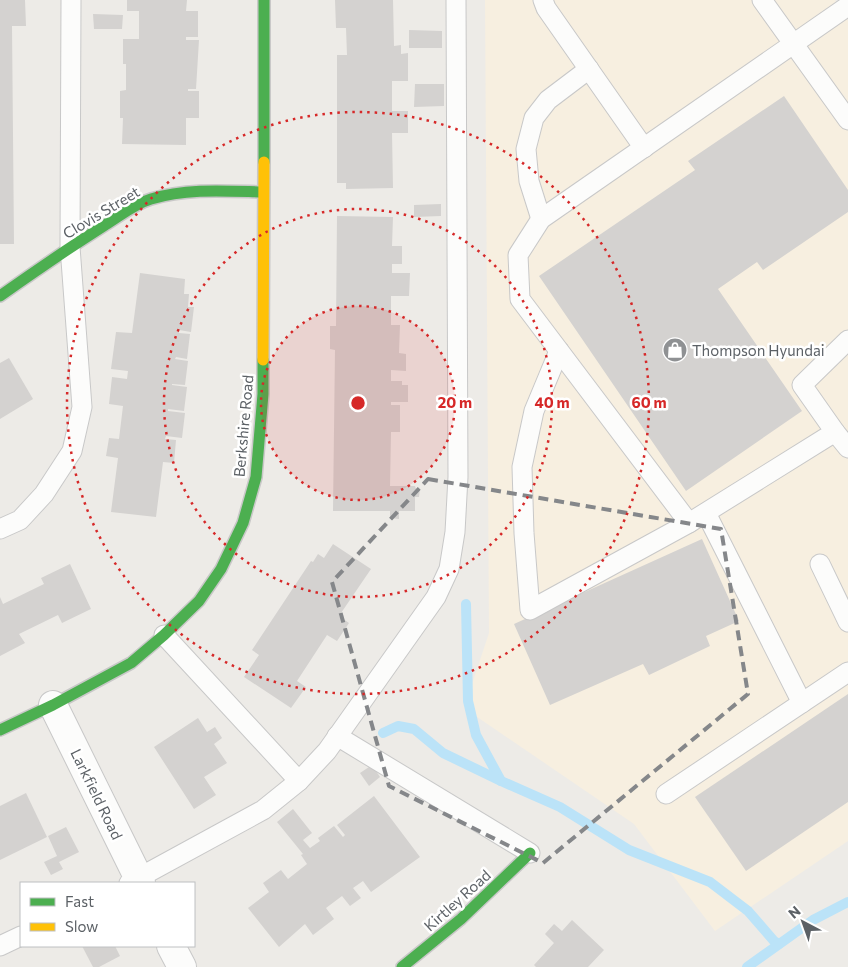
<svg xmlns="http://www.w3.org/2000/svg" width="848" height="967" font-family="Commissioner,sans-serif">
	<rect width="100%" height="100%" fill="#edebe7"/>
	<!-- commercial -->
	<path fill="#f7efe0" d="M485 0H835L848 21V841L715 931 634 824 464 708 489 633Z"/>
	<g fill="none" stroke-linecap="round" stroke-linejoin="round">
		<!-- stream -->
		<g stroke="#bbe3f8" stroke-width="10">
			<path d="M466 604 468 701 476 735 501 781"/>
			<path d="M383 733 398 726 414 729 443 753 501 781 560 807 629 850 710 882 748 911 774 941 779 944"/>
			<path d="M747 967 813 920 848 902"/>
		</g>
	</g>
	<!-- building -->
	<g fill="#d4d2d0">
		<path d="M0 0H25L26 26H12L14 244H0Z"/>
		<path d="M127 0H187L186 11H198V37H186V40H199L196 89H188V91H199V118H186V145L122 144 123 118H120V91L126 90V64H123V39H139V11H127Z"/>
		<path d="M335 0H393L394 46 401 45V54L408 53V81H392V111H408V133H392L393 188 346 189V183H337V55H347L346 28H336Z"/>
		<path d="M93 14 123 15 122 29H94Z"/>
		<path d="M409 30 442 31V48H409Z"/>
		<path d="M415 84H444V106L414 107Z"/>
		<path d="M784 96 848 190V212L763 270 757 262 718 289 802 411 686 491 539 276 695 170 688 161Z"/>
		<path d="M441 204V216L414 217V205Z"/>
		<path d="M337 216 393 217 392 246H402V264H392V273H410L409 296H391V325H400L399 353 406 354V371L391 370V381H402V385H408V402H391V405H400V432H391L390 486H415L416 489H420L419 497H415V511H399V519L390 518V511H333L335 350 330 349V326H336Z"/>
		<path d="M140 273 185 279 184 294H189L188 307H194L191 332 179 330V333L190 334 187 359 176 357 175 359 188 361 185 385 172 384V385L187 387 184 411 168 409V411L185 413 182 438 166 436 165 439 176 440 174 463 163 462 156 517 111 512 118 458 106 456 109 438 119 439 123 406 109 404 112 377 127 379 128 371 111 369 116 332 132 333Z"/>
		<path d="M9 358 33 399 0 419V363Z"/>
		<path d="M702 539 739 621 706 636 710 646 649 675 643 664 550 705 514 624Z"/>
		<path d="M333 544 371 569 339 616 349 623 337 641 327 635 297 681 306 687 291 708 244 677 259 655 252 650 311 561 313 562 318 554 324 558Z"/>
		<path d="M70 564 91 609 62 623 58 615 19 634 25 643 0 656V597L3 604 44 584 41 578Z"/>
		<path d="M848 694V802L746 871 695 797Z"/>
		<path d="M198 718 207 732 215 727 222 738 214 744 227 763 204 777 216 795 194 809 154 747Z"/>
		<path d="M372 765 380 777 369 786 360 773Z"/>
		<path d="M26 793 47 837 0 860V806Z"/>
		<path d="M374 796 420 857 371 892 363 881 353 888 361 898 350 906 342 896 326 908 334 919 313 935 305 924 279 947 248 908 269 892 263 883 281 870 288 879 307 864 301 855 303 854 277 822 293 809 312 833 303 840 310 848 320 841 318 838 334 826 343 837 345 835 337 825Z"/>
		<path d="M66 827 79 852 59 862 63 869 51 875 44 862 57 856 48 836Z"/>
		<path d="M572 920 604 950 588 967H536L534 965 554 943 545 934 554 924 562 931Z"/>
		<path d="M82 946H115L120 956 99 967H93Z"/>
	</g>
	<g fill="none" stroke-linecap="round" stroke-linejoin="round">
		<defs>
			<g id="lane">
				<path d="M543 0 546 8 644 148"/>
				<path d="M762 0 848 120"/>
				<path d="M848 6 541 219 518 255 520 299 689 523 835 432 802 385 848 340"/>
				<path d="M541 219 529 181 526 149 534 118 548 100 589 69"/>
				<path d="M559 351 534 411 522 467 524 533 530 610 689 523"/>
				<path d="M835 432 848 448"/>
				<path d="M706 513 802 703"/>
				<path d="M0 529 20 520 44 494 72 451 82 407 70 247 71 0"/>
				<path d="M820 564 848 622"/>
				<path d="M164 635 299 781"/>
				<path d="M337 736 530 853"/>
				<path d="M666 794 848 672"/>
				<path d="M129 883 263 810 299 781 327 751 436 597 449 569 455 532 458 477 456 0"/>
				<path d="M0 946 21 936"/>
			</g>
			<g id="street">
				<path d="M53 705 141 883"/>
				<path d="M171 946 182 967"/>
			</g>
			<g id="fast">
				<path d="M264 162V0"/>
				<path d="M0 296C34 272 69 248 105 225 120 216 134 204 151 199 187 188 226 191 262 192"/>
				<path d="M0 730 53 705 131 663 164 635 199 601 221 569 243 523 256 477 263 394V360"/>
				<path d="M402 967 461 919 530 853"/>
			</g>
			<path id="slow" d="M263 360 264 162"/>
		</defs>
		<!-- lane casing -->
		<use href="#lane" stroke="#c8c8c8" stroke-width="21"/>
		<!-- street casing -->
		<use href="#street" stroke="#c8c8c8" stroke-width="30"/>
		<!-- fast casing -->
		<use href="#fast" stroke="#c9c8c8" stroke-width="14"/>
		<!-- slow casing -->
		<use href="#slow" stroke="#c9c8c8" stroke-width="14"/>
		<!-- lane -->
		<use href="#lane" stroke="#fcfcfb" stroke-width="19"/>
		<!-- street -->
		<use href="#street" stroke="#fcfcfb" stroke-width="28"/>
		<!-- fast -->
		<use href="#fast" stroke="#4caf50" stroke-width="11"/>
		<!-- slow -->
		<use href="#slow" stroke="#ffc107" stroke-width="11"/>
	</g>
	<!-- marked area -->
	<path fill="none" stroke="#85878a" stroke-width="4" stroke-dasharray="10 6" stroke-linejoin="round" d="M428 479 721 529 748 694 543 863 389 786 332 582Z"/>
	<!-- distance rings -->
	<circle cx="358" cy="403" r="97" fill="#d62828" fill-opacity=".12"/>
	<g fill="none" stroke="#d62828" stroke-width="2.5" stroke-dasharray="2.5 5">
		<circle cx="358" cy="403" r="97"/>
		<circle cx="358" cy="403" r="194"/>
		<circle cx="358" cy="403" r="291"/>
	</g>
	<!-- icons -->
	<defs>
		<symbol id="shop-disc" viewBox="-11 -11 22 22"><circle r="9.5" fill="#8f9193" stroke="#fff"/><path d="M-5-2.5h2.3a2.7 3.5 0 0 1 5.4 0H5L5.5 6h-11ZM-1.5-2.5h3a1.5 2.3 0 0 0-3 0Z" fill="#fff"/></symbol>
	</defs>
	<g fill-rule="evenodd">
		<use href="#shop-disc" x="661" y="336" width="28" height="28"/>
	</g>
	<g text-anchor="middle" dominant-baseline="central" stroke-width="5" stroke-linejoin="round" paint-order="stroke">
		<!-- street labels -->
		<g font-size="15" fill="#5c6166" stroke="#fff">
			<text transform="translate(101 212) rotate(-31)">Clovis Street</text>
			<text transform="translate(243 426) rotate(-85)">Berkshire Road</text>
			<text transform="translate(97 794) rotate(64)">Larkfield Road</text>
			<text transform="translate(457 900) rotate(-42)">Kirtley Road</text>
		</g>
		<!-- poi labels -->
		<g font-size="15" fill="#5c6166" stroke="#fff" text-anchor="start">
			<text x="692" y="350">Thompson Hyundai</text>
		</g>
	</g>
	<circle cx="358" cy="403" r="8" fill="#d62828" stroke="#fff" stroke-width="2.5"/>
	<g font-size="15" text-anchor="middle" font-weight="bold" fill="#d62828" stroke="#fff" stroke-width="5" stroke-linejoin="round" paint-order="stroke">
		<text x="455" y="408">20 m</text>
		<text x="552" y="408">40 m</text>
		<text x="649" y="408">60 m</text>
	</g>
	<!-- legend -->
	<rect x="20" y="882" width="175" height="65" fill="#ffffff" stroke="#bec0c2"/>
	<rect x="30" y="898" width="25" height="8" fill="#4caf50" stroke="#bec0c2"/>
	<text x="65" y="907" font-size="15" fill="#5c6166">Fast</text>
	<rect x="30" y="923" width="25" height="8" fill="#ffc107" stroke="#bec0c2"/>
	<text x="65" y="932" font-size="15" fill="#5c6166">Slow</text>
	<!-- north arrow -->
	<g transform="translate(803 922) rotate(319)" stroke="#ffffff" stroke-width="4" paint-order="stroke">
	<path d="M0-4L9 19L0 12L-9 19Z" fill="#5c6166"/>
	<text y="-8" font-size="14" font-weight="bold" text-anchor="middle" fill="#5c6166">N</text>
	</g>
</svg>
